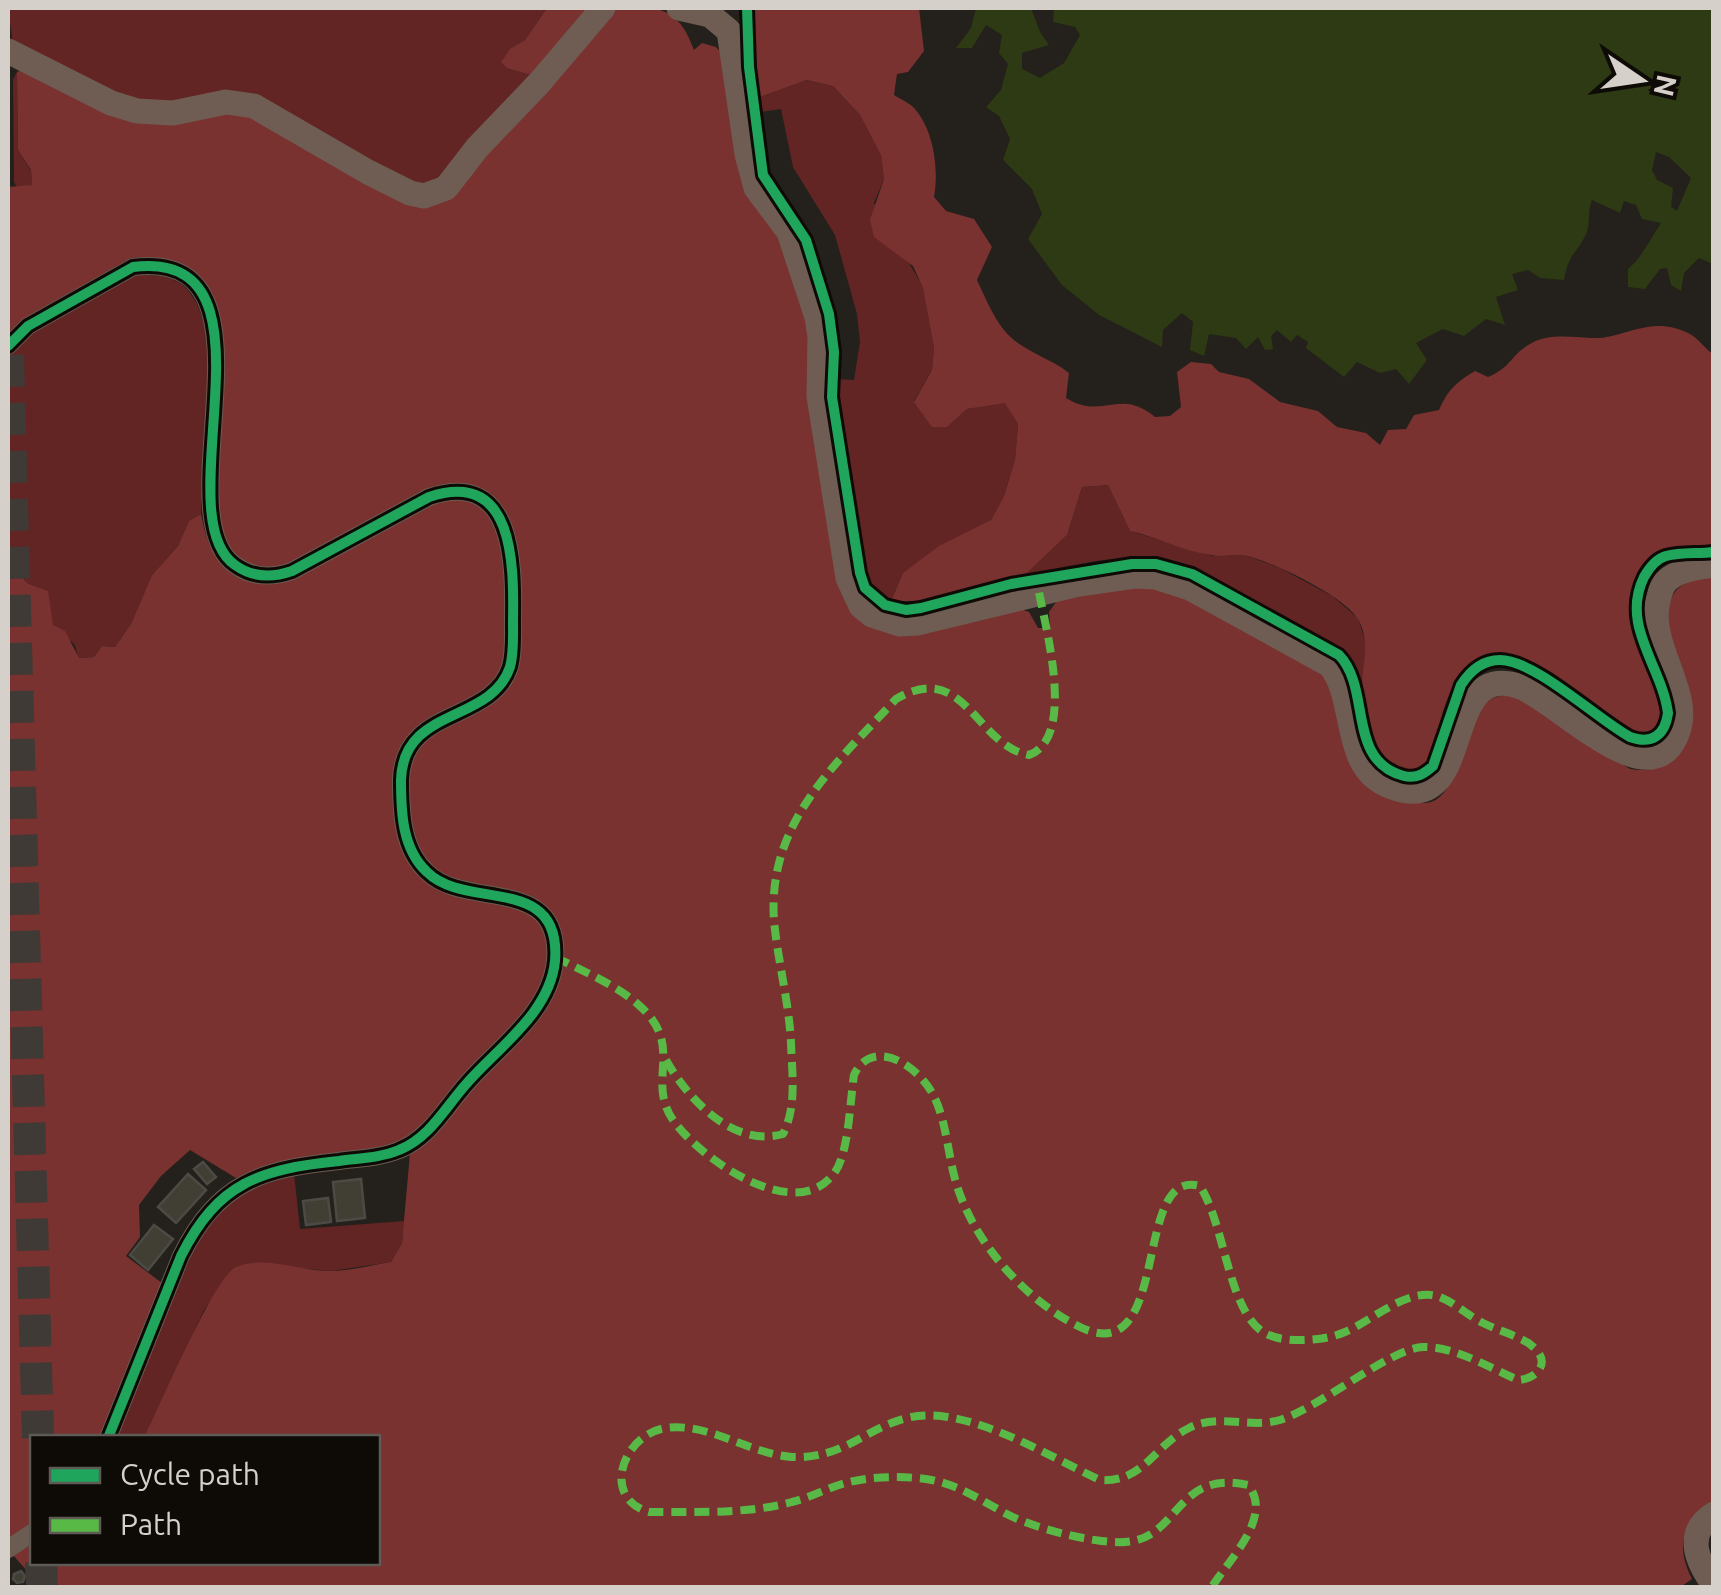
<svg xmlns="http://www.w3.org/2000/svg" width="1721" height="1595" font-family="Ubuntu,sans-serif">
	<rect width="100%" height="100%" fill="#24201b"/>
	<!-- green -->
	<g fill="#622524">
		<path d="M8 8H547L525 40 511 48 536 76 435 188 138 104 13 45Z"/>
		<path d="M17 72 18 150 31 171 32 186 17 187 14 182 13 80Z"/>
		<path d="M805 80 833 86 860 115 881 154 884 179 874 203 923 287 934 348 932 370 914 401 947 427 967 409 1006 402 1018 424 1015 460 1004 496 991 520 903 573 891 601 871 585 866 573 838 397 837 379 854 380 860 342 857 314 835 235 793 167 781 109 760 112 757 98Z"/>
		<path d="M133 275C148 275 165 274 178 282 231 315 203 459 201 514L189 521 178 546 152 575 131 624 115 647 102 646 94 657 78 658 75 645 53 625 28 585 8 563V355L31 332Z"/>
		<path d="M1108 485 1130 531 1213 556 1245 555 1280 568 1332 596 1358 618 1368 650 1361 690 1356 667 1342 649 1195 569C1134 546 1087 564 1025 575L1067 535 1082 487Z"/>
		<path d="M294 1173 300 1229 404 1221 402 1243 391 1262 331 1271 256 1264 238 1266 204 1310 144 1437 115 1438 198 1239 236 1195Z"/>
	</g>
	<!-- forest -->
	<g fill="#79322f">
		<path d="M547 8H589L536 76 507 68 501 62 511 48 525 40Z"/>
		<path d="M615 8C658 6 678 6 694 50L702 43 716 47 729 61 808 317 854 613 1017 608 1029 612 1038 628H1050L1049 612 1056 602 1073 594 1135 585 1171 590 1320 669C1324 674 1330 680 1334 687 1344 706 1337 737 1351 753 1360 765 1375 774 1386 783 1462 848 1451 736 1487 702 1496 694 1506 696 1516 696L1630 769C1721 783 1647 644 1673 595 1681 581 1699 579 1713 574L1714 1500C1682 1520 1675 1546 1692 1579L1679 1588 33 1587 28 1572 13 1555 32 1544V1562H378V1438L144 1437C159 1408 214 1277 236 1267 263 1255 301 1271 329 1271 350 1271 371 1265 391 1262L402 1243 410 1153C355 1147 287 1155 236 1178L190 1150 161 1176 139 1205 140 1237 126 1256 162 1283 100 1437 32 1438V1524L8 1540V563L28 584 48 591 53 625 65 631 79 658 94 657 102 646 115 647 131 624 152 575 178 546 189 521 201 514C205 534 209 551 224 565L232 556 227 550C223 531 216 509 216 490 218 414 260 245 131 258L25 318 8 334V187L32 185 31 170 18 150 17 72 22 70 108 109H241L423 203Z"/>
		<path d="M751 8H919L924 51 908 72 897 74 894 95C900 99 910 103 915 109 934 131 939 170 934 197L946 211 974 219 992 247 977 280C988 303 998 331 1021 345 1037 356 1054 361 1069 373L1066 398C1104 421 1119 387 1155 417L1170 416 1181 407 1177 372 1191 362 1211 364 1219 372 1249 379 1280 402 1318 411 1337 427 1366 433 1380 445 1388 430 1406 429 1414 415 1439 410C1448 390 1456 382 1475 371L1488 377C1513 366 1510 355 1530 344 1548 333 1571 337 1591 338 1624 340 1650 313 1690 334 1699 339 1705 349 1713 354V545C1696 548 1675 545 1660 552 1647 557 1640 567 1635 580 1617 624 1647 664 1662 705 1663 718 1660 726 1649 734L1631 732C1584 706 1499 609 1455 683 1441 707 1438 738 1427 764L1420 770C1377 777 1361 722 1362 688 1362 664 1371 645 1359 621 1347 597 1274 563 1248 556 1236 553 1223 558 1211 555 1183 551 1157 537 1130 531L1108 485 1082 487 1067 535 1025 575 917 601H891L903 573 939 546 991 520 1004 496 1015 460 1018 424 1005 403 967 409 947 427H932L914 402 932 370 934 348 923 288 913 266 874 237 870 220 884 179 881 155 860 115 833 86 806 80 757 98 752 67Z"/>
	</g>
	<!-- water -->
	<path fill="#2d3a13" fill-rule="evenodd" d="M976 8H1031L1040 32 1049 45 1022 53V69L1040 78 1064 63 1080 35 1075 27 1053 22 1054 8H1713V264L1699 258 1684 273 1681 291 1671 285 1667 268 1660 269 1645 289 1628 287V269C1643 256 1650 239 1661 223L1642 219 1636 205 1624 201 1620 213 1592 200C1587 211 1591 224 1586 234 1577 254 1569 252 1564 280L1540 278 1528 270 1512 274 1518 290 1496 297 1505 325 1486 319 1464 336 1443 329 1416 343 1427 360 1409 384 1396 369 1380 373 1357 362 1344 377 1306 348 1308 342 1297 335 1291 342 1277 330 1271 336 1273 349 1265 350 1258 337 1246 349 1236 338 1209 334 1204 356 1190 350 1193 322 1182 313 1163 330 1162 347 1099 315 1062 285 1028 239 1042 214 1032 189 1003 160 1010 139 999 116 986 107 1001 90 1008 64 999 53 1002 35 986 25 972 48H956L971 28ZM1656 152 1669 157 1691 178 1677 211 1671 207 1673 188 1657 180 1652 170Z"/>
	<!-- building -->
	<g fill="#413e33" stroke="#4c4a45" stroke-width="2.5">
		<path d="M203 1162 216 1177 207 1184 194 1169Z"/>
		<path d="M188 1174 206 1190 176 1223 158 1207Z"/>
		<path d="M361 1179 365 1218 337 1221 333 1182Z"/>
		<path d="M328 1198 331 1222 306 1225 303 1201Z"/>
		<path d="M154 1225 173 1239 148 1270 130 1255Z"/>
		<path d="M21 1571 25 1576 23 1582 17 1583 13 1579 14 1574Z"/>
	</g>
	<g fill="none" stroke-linecap="round" stroke-linejoin="round">
		<!-- highway-tunnel -->
		<g stroke="#3f3a35" stroke-width="32" stroke-dasharray="32 16" stroke-linecap="butt">
			<path d="M8 355 38 1438"/>
			<path d="M41 1562 42 1588"/>
		</g>
		<!-- street -->
		<g stroke="#6b5c52" stroke-width="18">
			<path d="M8 346 28 326 133 267C290 248 162 514 235 565 253 578 272 578 292 571L429 497C514 469 514 562 513 622 513 636 514 653 510 667 491 724 403 706 401 780 401 812 402 849 427 872 466 911 562 873 555 961 550 1012 499 1047 468 1082 446 1106 430 1138 399 1150 380 1158 359 1158 339 1161 261 1169 218 1182 181 1256L108 1438"/>
			<path d="M8 1549 32 1533"/>
		</g>
		<!-- secondary -->
		<g stroke="#6f5d53" stroke-width="25">
			<path d="M679 8 710 15 729 31 747 154 756 188 789 232 817 317 820 337 819 396 848 578 861 606 872 615 900 624 917 623 1074 585 1136 576 1156 577 1190 588 1330 665C1359 701 1340 769 1392 787 1478 819 1437 661 1518 686 1554 697 1642 794 1673 742 1701 697 1643 647 1659 597 1661 589 1663 583 1670 578 1682 569 1700 567 1714 565"/>
			<path d="M8 51 111 103 137 111 173 113 226 102 254 106 368 172 410 193 424 196 446 188 477 148 540 82 603 8"/>
			<path d="M1714 1514C1684 1533 1697 1562 1714 1585"/>
		</g>
		<!-- quiet -->
		<g stroke="#58b947" stroke-width="8" stroke-dasharray="15 8" stroke-linecap="butt">
			<path d="M555 957C586 973 623 987 647 1013 681 1051 647 1082 673 1120 699 1158 797 1227 835 1172 849 1152 850 1100 854 1075 872 1037 915 1064 931 1091 946 1116 947 1150 955 1179 971 1239 1024 1300 1080 1327 1173 1372 1131 1166 1200 1186 1225 1225 1228 1309 1263 1332 1275 1339 1287 1340 1300 1340 1316 1340 1331 1338 1345 1332 1372 1321 1406 1288 1437 1296 1453 1301 1468 1316 1483 1323 1493 1328 1502 1331 1512 1335 1518 1338 1527 1341 1532 1346 1552 1361 1538 1379 1518 1380 1490 1368 1454 1346 1423 1347 1391 1348 1319 1408 1280 1420 1250 1429 1218 1413 1189 1428 1154 1445 1144 1483 1100 1480 1048 1456 963 1403 907 1418 864 1429 843 1459 792 1457 750 1454 708 1422 666 1428 623 1434 600 1498 649 1512 694 1512 749 1514 792 1502 809 1498 825 1489 842 1484 865 1477 893 1476 917 1478 952 1481 972 1495 1001 1511 1028 1527 1094 1544 1125 1542 1180 1539 1175 1469 1248 1485 1274 1516 1229 1560 1211 1588"/>
			<path d="M666 1060C688 1099 733 1148 783 1134 797 1107 792 1073 791 1043 789 1002 778 962 774 921 767 822 836 764 896 699 965 659 975 745 1029 755 1076 738 1046 630 1039 592"/>
		</g>
		<defs>
			<g id="cycleway">
				<path d="M747 8 749 67 763 175 806 240 829 314 834 352 832 397 860 573 865 588 885 605 906 610 921 608 1011 584 1132 564H1156L1192 574 1339 655C1372 689 1346 761 1404 776 1416 779 1424 774 1433 766L1461 685C1470 671 1482 660 1500 660 1535 660 1597 719 1630 737 1652 745 1665 735 1668 713 1662 666 1620 626 1644 577 1649 568 1656 559 1666 556 1681 552 1698 554 1714 552"/>
				<path d="M8 346 28 326 133 267C290 248 162 514 235 565 253 578 272 578 292 571L429 497C514 469 514 562 513 622 513 636 514 653 510 667 491 724 403 706 401 780 401 812 402 849 427 872 466 911 562 873 555 961 550 1012 499 1047 468 1082 446 1106 430 1138 399 1150 380 1158 359 1158 339 1161 261 1169 218 1182 181 1256L108 1438"/>
			</g>
		</defs>
		<!-- cycleway casing -->
		<use href="#cycleway" stroke="#0e0b07" stroke-width="16"/>
		<!-- cycleway -->
		<use href="#cycleway" stroke="#20a55d" stroke-width="10"/>
	</g>
	<!-- border -->
	<rect width="1721" height="1595" fill="none" stroke="#d5d0ca" stroke-width="20"/>
	<!-- legend -->
	<rect x="30" y="1435" width="350" height="130" fill="#0e0b07" stroke="#5e5a55" stroke-width="2.5"/>
	<rect x="50" y="1468" width="50" height="15" fill="#20a55d" stroke="#5e5a55" stroke-width="2.5"/>
	<text x="120" y="1485" font-size="30" fill="#d5d0ca">Cycle path</text>
	<rect x="50" y="1518" width="50" height="15" fill="#58b947" stroke="#5e5a55" stroke-width="2.5"/>
	<text x="120" y="1535" font-size="30" fill="#d5d0ca">Path</text>
	<!-- north arrow -->
	<g transform="translate(1641 80) rotate(103)" stroke="#0e0b07" stroke-width="8" paint-order="stroke">
	<path d="M0-8L18 38L0 25L-18 38Z" fill="#d5d0ca"/>
	<text y="-15" font-size="28" font-weight="bold" text-anchor="middle" fill="#d5d0ca">N</text>
	</g>
</svg>
